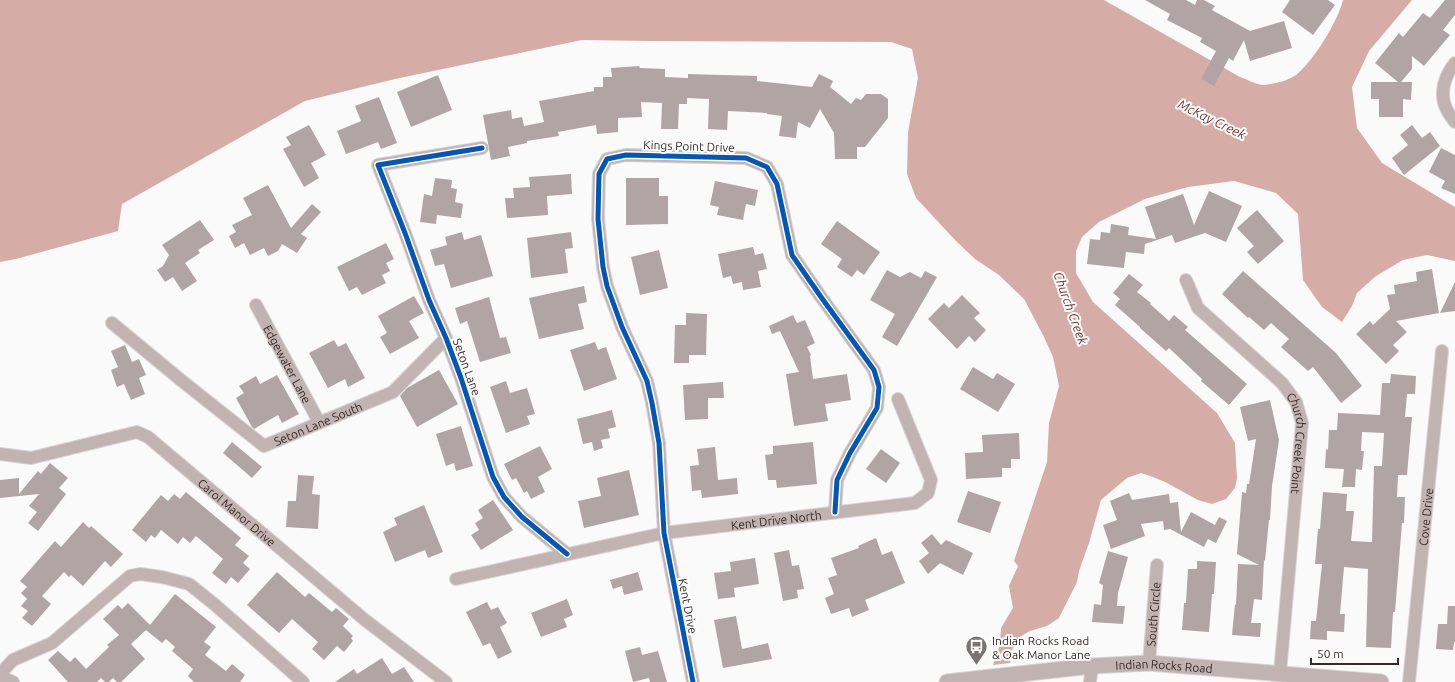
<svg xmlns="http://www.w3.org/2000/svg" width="1455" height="682" font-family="Ubuntu,sans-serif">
	<rect width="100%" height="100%" fill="#fafafa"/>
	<!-- water -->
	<path fill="#d6ada6" d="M0 0H1104L1240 77C1247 79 1256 85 1264 85 1274 84 1287 81 1296 75 1314 60 1337 23 1343 0H1412L1369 51 1352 87 1357 128 1382 163 1455 207V261L1427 255 1403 260 1376 276 1357 293 1352 306 1342 322 1322 307 1303 280 1298 214 1276 193 1234 181 1188 187 1145 199 1099 222 1082 237 1076 251V273L1093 302 1217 413 1235 443 1237 478 1235 488 1226 499 1212 504 1198 500 1165 482 1153 477 1141 473 1127 478 1101 500 1089 543 1079 571 1077 582 1059 618 1047 626 1030 631 1018 638 1010 654V663L993 665 1000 644 1001 628 1013 608 1009 586 1018 566 1014 561 1047 462 1049 423 1059 386 1053 357 1043 335 1024 299 999 275 975 259 955 240 916 198 907 174 908 132 918 78 912 49 891 42 650 41 582 40 395 79 305 101 122 204 118 231 16 259 0 262Z"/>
	<!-- building -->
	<g fill="#b0a5a4">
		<path d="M1145 0H1186L1195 5 1197 0H1204L1215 6 1212 10 1250 31 1284 21 1292 48 1250 61 1244 40 1233 61 1229 58 1214 86 1201 79 1216 51 1200 42 1202 38 1167 20 1170 14Z"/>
		<path d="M1290 0H1328L1335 5 1313 35 1282 12Z"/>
		<path d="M1445 0H1455V15L1443 30 1450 35 1424 66 1412 56V69L1401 82H1412L1411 100 1403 99V117H1379V99H1371V82H1398L1375 63 1399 33 1403 37 1423 13 1430 18Z"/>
		<path d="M639 66 640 68 665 69V77L688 78V74L757 76V81L812 87 819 74 833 81 830 87 851 104 856 98 861 100 866 94H881L888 99V118L865 147H857V159H835L834 133 820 109 810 128 798 122 796 138 779 136 782 116 767 114V113L728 111 727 130 708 129 709 99 687 98V104H679L678 129H661L662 103 641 102 642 117 618 118V132L597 134 596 125 558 132 559 136 527 141V143L508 147 510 156 491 160 483 115 511 110 512 119 522 117 524 126 544 122 539 101 594 91V87H603V77H612L611 68Z"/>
		<path d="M438 75 452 110 411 127 397 92Z"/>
		<path d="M379 97 397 143 381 149 378 142 346 154 337 131 361 121 355 106Z"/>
		<path d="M309 125 326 155 311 163 319 178 304 187 283 149 291 145 286 137Z"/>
		<path d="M1412 125 1422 138 1430 132 1440 146 1404 175 1392 158 1408 145 1400 135Z"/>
		<path d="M1441 148 1455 155V194L1441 188 1445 181 1429 172Z"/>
		<path d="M571 174 572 194 547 196 548 215 507 218 505 198H514L513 188 530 187 529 177Z"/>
		<path d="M435 178 452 180 451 188 457 189 455 202 463 204 461 218 437 215 436 224 420 222 424 194 432 196Z"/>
		<path d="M626 178H659V196H668V224L626 225Z"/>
		<path d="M715 181 758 190 755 206 746 204 743 220 717 215 719 207 710 205Z"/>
		<path d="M268 185 291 228 312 204 321 212 301 234 307 238 297 253 282 244 278 251 268 256 264 248 250 255 244 243 235 248 229 236 236 232 232 225 252 215 243 198Z"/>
		<path d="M1209 191 1242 206 1226 242 1205 233 1175 243 1172 235 1145 244 1144 254 1126 252 1124 268 1087 264 1090 239 1100 240 1101 232 1110 233 1111 224 1129 227 1128 235 1156 239 1145 207 1183 194 1194 225Z"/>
		<path d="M1257 210 1284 241 1258 264 1247 252 1254 246 1237 228Z"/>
		<path d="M200 220 214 240 198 250 200 253 185 263 197 281 182 291 173 277 165 282 157 270 163 266 169 255 162 245Z"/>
		<path d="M837 221 880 252 864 275 857 270 852 277 837 267 842 259 821 244Z"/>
		<path d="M462 232 464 240 481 235 493 276 451 288 444 264 435 266 430 250 447 245 445 237Z"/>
		<path d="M571 232 573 248 565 249 568 273 531 278 527 238Z"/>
		<path d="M386 243 394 259 386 263 390 271 382 275 386 283 362 295 357 287 349 291 337 267Z"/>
		<path d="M753 247 755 255 763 253 767 269 758 271 761 287 743 290 742 282 733 284 731 276 723 278 718 254Z"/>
		<path d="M659 250 668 288 640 295 631 257Z"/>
		<path d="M1432 269 1439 313 1396 321 1407 332 1393 345 1399 351 1386 364 1356 334 1370 321 1373 325 1390 309 1387 295 1395 294 1394 285 1417 281 1416 272Z"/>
		<path d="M887 270 900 277 910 272 921 278 925 271 937 277 897 346 882 337 895 314 870 300Z"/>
		<path d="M1243 271 1336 353 1362 386 1341 403 1313 367 1308 371 1281 347 1289 339 1271 323 1264 330 1249 317 1248 318 1222 294Z"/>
		<path d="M1129 274 1143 285 1137 292 1151 303 1150 304 1169 321 1174 315 1188 327 1185 330 1247 384 1229 405 1201 381 1202 379 1169 348 1166 351 1140 328V327L1115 305 1120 299 1113 293Z"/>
		<path d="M1455 282V311L1440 313Z"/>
		<path d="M584 286 587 302 578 304 584 329 539 339 529 298Z"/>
		<path d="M962 295 980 313 974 318 986 330 975 342 969 336 957 349 928 319 944 303 949 308Z"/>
		<path d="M414 296 424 313 409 321 419 338 390 354 380 337 387 333 378 316Z"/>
		<path d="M489 297 500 338 506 337 511 353 480 362 467 321 460 324 455 308Z"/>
		<path d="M686 313 707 314 706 355H689V363H674L675 325H686Z"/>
		<path d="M793 315 797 323 805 320 815 343 807 347 811 355 810 356 813 379 847 374 851 400 825 404 828 421 794 426 786 374 799 372 780 331 772 334 769 326Z"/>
		<path d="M334 340 338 347 346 343 365 378 348 387 345 379 328 388 309 353Z"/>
		<path d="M595 342 598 350 606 347 617 379 584 391 570 350Z"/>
		<path d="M125 345 132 362 139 359 146 375 139 378 145 394 131 400 124 384 117 387 111 370 118 367 111 351Z"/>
		<path d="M973 367 993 379 997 373 1015 384 998 412 960 389Z"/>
		<path d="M439 370 458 404 417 427 400 396 407 388Z"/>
		<path d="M1391 374 1416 376 1415 394H1407L1405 417H1412L1407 475H1398L1397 497H1405L1404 523H1402L1395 612H1393L1391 648 1366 647 1368 569 1344 567 1340 614H1345L1344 632 1327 631V640L1310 639 1311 621H1316L1322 564H1315L1318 529H1320L1323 492 1347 494 1346 511H1354L1351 541 1372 542 1374 466H1382L1384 433 1362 432 1361 451H1364L1362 470 1356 469 1355 487H1342L1344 469 1325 468 1326 449 1328 450 1329 430H1337L1338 413 1380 415 1382 383H1390Z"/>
		<path d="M277 375 299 414 282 423 278 415 254 429 252 427 236 398 244 393 239 386 256 376 260 384Z"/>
		<path d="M506 381 510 393 527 388 535 414 527 416 530 424 506 433 490 387Z"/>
		<path d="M723 382 724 398H708V419L685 420 683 385Z"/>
		<path d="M1270 400 1279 440 1272 486 1270 520H1269L1265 561 1264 560 1262 600 1254 599 1251 623H1261L1260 637 1232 635 1235 604 1236 605 1238 564 1259 565 1237 554 1242 492 1246 493 1247 484H1249L1256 439 1248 441 1240 407Z"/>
		<path d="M612 410 616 427 608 429 610 438 601 440 603 448 594 451 592 442 583 444 577 419Z"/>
		<path d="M461 426 473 466 456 471 454 463 446 466 436 434Z"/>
		<path d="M1019 433 1020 459H1011V468H1002V477L966 479 965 453 983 452 982 435Z"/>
		<path d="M232 442 262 467 252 478 223 453Z"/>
		<path d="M813 442 817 484 777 488 776 480H768L765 455 773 454V446Z"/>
		<path d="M540 446 552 469 538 477 545 492 531 499 527 491 524 493 516 478 512 480 504 464Z"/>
		<path d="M715 447 718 480 737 478 738 494 702 498 701 490 692 491 690 466 699 465 697 449Z"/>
		<path d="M881 449 900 463 886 483 866 469Z"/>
		<path d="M50 463 68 478 59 488 66 494 38 531 28 523 37 512 29 506 39 494 0 498V480L19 478V494L38 471 41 474Z"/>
		<path d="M629 470 639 515 584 528 578 501 601 496 597 478Z"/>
		<path d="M298 475 314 476 312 494 320 495 318 529 286 527 288 501H296Z"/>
		<path d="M968 491 1001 502 990 533 957 522Z"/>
		<path d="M186 492 241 538 235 545 249 556 243 563 250 569 238 583 231 577 226 584 212 573 223 559 196 536 190 543 183 537 178 544 161 530 155 538 151 535 146 542 132 530 161 495 168 501 174 494 180 499Z"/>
		<path d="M1129 493 1132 500 1169 494 1170 503 1178 502 1181 532 1191 512 1215 525 1219 517 1227 521 1216 543 1208 539 1204 547 1170 529 1164 530 1163 521 1141 524 1145 536 1111 549 1103 525 1117 520 1110 501Z"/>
		<path d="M493 500 513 530 481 550 471 535 479 530 475 523 483 518 478 510Z"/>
		<path d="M424 505 443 552 428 558 425 550 395 562 383 532 397 525 394 518Z"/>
		<path d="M83 522 89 528 91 526 123 554 111 567 105 561 83 586 71 575 69 577 64 572 42 596 51 604 32 626 22 618 28 611 21 606 27 599 21 593 27 587 20 581 55 541 61 547Z"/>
		<path d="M932 534 941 545 946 540 973 553 963 575 940 563 928 574 919 561 929 553 921 543Z"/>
		<path d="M876 538 882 555 892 551 905 583 865 600 869 610 852 617 849 608 831 614 825 598 834 594 828 578 837 575 831 558 859 548 858 546Z"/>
		<path d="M789 550 792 566 799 565 804 589 797 590 798 598 783 601 774 553Z"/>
		<path d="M1108 551 1128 557 1118 593 1117 606H1125L1123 624 1092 622 1094 604 1101 605 1103 585 1099 583Z"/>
		<path d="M755 558 759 584 734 588 735 597 718 599 714 573 731 571 730 562Z"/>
		<path d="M1197 561 1216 562 1214 594H1212L1209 632 1182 630 1184 603H1186L1188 569H1197Z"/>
		<path d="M277 572 305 597 309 593 332 612 336 608 349 619 343 626 353 636 351 638 353 641 344 652 337 646 324 660 312 649 318 642 292 619 279 633 247 605Z"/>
		<path d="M638 572 643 590 624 595 622 586 613 589 610 580Z"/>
		<path d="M175 594 216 627 204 642 211 647 205 655 226 671 232 664 245 675 240 682H194L188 676 193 669 172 651 175 647 166 639 162 643 146 630 131 644 145 659 121 682H117L113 678 109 682H105L101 678 97 682H68L48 660 58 651 70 662 75 657 86 669 109 647 107 645 119 635 103 619 118 605 122 609 128 603 150 625Z"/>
		<path d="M567 599 573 615 564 619 567 627 541 637 531 613Z"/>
		<path d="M487 602 491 610 498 607 507 623 500 627 512 652 498 659 490 643 483 646 466 612Z"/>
		<path d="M1448 606H1455V642H1454L1453 650 1436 649 1438 624H1447Z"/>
		<path d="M736 616 742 649 768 643 772 659 723 668 714 620Z"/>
		<path d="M640 647 642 655 658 651 667 682H650L649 678 633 682 625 651Z"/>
		<path d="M382 658 392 674 404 667 414 682H335L354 669 357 674Z"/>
	</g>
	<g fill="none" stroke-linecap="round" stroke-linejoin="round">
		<defs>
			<g id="minor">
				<path d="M1455 63C1445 75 1439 93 1446 108 1448 113 1452 118 1455 122"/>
				<path d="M482 148 378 165 405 233 429 300 446 338 461 378 493 477 504 497 522 517 567 554"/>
				<path id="s1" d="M1186 280 1198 308 1282 383 1296 402 1302 423 1280 673"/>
				<path id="s2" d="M256 305 319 422"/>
				<path id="s3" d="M112 323 182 381 264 446 393 392 446 338"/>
				<path id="s4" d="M0 454 31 458 137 432 148 437 365 620 446 682"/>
				<path id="s5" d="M456 579 664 533 915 503 928 493 931 480 898 399"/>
				<path id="s6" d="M1149 663 1157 565"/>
				<path d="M0 674 13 660 52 643 130 576 140 574 162 577 189 584 214 604 303 682"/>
				<path d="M0 676 13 682"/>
				<path d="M693 682 664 533 659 443 652 403 647 381 622 327 607 286 603 267 598 219 599 174 607 159 626 155 746 158 767 167 777 184 792 255 821 297 874 370 879 387 877 408 850 453 837 480 835 512"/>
				<path d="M1090 682 1092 666"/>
				<path id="s7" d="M1409 682 1442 351"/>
			</g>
			<g id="tertiary">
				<path id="s8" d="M947 682 1092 666 1149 663 1381 682"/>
			</g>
		</defs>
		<!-- minor casing -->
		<use href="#minor" stroke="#d7d5d4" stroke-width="14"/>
		<!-- tertiary casing -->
		<use href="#tertiary" stroke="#d7d5d4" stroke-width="17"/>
		<!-- minor -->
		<use href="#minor" stroke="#c1b3b1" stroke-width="12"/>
		<!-- tertiary -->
		<use href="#tertiary" stroke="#c1b3b1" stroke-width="15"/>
		<defs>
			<g id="cycleway">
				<path d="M482 148 378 165 405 233 429 300 446 338 461 378 493 477 504 497 522 517 567 554"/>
				<path d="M693 682 664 533 659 443 652 403 647 381 622 327 607 286 603 267 598 219 599 174 607 159 626 155 746 158 767 167 777 184 792 255 821 297 874 370 879 387 877 408 850 453 837 480 835 512"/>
			</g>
		</defs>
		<!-- cycleway casing -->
		<use href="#cycleway" stroke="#fff" stroke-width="8"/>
		<!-- cycleway -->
		<use href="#cycleway" stroke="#0057b8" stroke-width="5"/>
	</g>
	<!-- icons -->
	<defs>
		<symbol id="bus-pin" viewBox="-11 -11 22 30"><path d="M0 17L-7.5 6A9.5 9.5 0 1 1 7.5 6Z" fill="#7b7372" stroke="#fff"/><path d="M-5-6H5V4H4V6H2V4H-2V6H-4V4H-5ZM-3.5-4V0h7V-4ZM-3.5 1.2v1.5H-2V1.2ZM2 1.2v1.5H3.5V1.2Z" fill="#fff"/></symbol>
	</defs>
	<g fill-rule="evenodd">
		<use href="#bus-pin" x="964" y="634" width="25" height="34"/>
	</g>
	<g text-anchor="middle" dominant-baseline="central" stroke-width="4" stroke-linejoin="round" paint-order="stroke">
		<!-- street labels -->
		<g font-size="12" fill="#372a28" stroke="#fff">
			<text transform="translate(689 146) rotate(2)">Kings Point Drive</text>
			<text stroke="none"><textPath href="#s2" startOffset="67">Edgewater Lane</textPath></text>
			<text transform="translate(467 367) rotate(70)">Seton Lane</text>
			<text stroke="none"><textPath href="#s3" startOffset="254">Seton Lane South</textPath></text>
			<text stroke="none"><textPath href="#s1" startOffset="208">Church Creek Point</textPath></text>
			<text stroke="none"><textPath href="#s4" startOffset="269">Carol Manor Drive</textPath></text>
			<text stroke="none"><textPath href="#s7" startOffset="166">Cove Drive</textPath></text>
			<text stroke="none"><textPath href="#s5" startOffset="326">Kent Drive North</textPath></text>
			<text transform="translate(688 606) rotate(79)">Kent Drive</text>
			<text stroke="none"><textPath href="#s6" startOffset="49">South Circle</textPath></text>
			<text stroke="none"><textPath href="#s8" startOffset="218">Indian Rocks Road</textPath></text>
		</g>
		<!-- poi labels -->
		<g font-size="12" fill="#372a28" stroke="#fff" text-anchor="start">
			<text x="992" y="640">Indian Rocks Road<tspan x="992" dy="14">&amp; Oak Manor Lane</tspan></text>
		</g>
		<!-- water labels -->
		<g font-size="13" font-style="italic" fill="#7d332a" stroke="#fff">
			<text transform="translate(1212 119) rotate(26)">McKay Creek</text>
			<text transform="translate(1071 308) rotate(70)">Church Creek</text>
		</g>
	</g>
	<!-- scale -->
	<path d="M1311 658v6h87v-6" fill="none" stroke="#372a28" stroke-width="2"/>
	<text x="1317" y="658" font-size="12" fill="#372a28" stroke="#ffffff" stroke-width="3" paint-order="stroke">50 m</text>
</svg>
